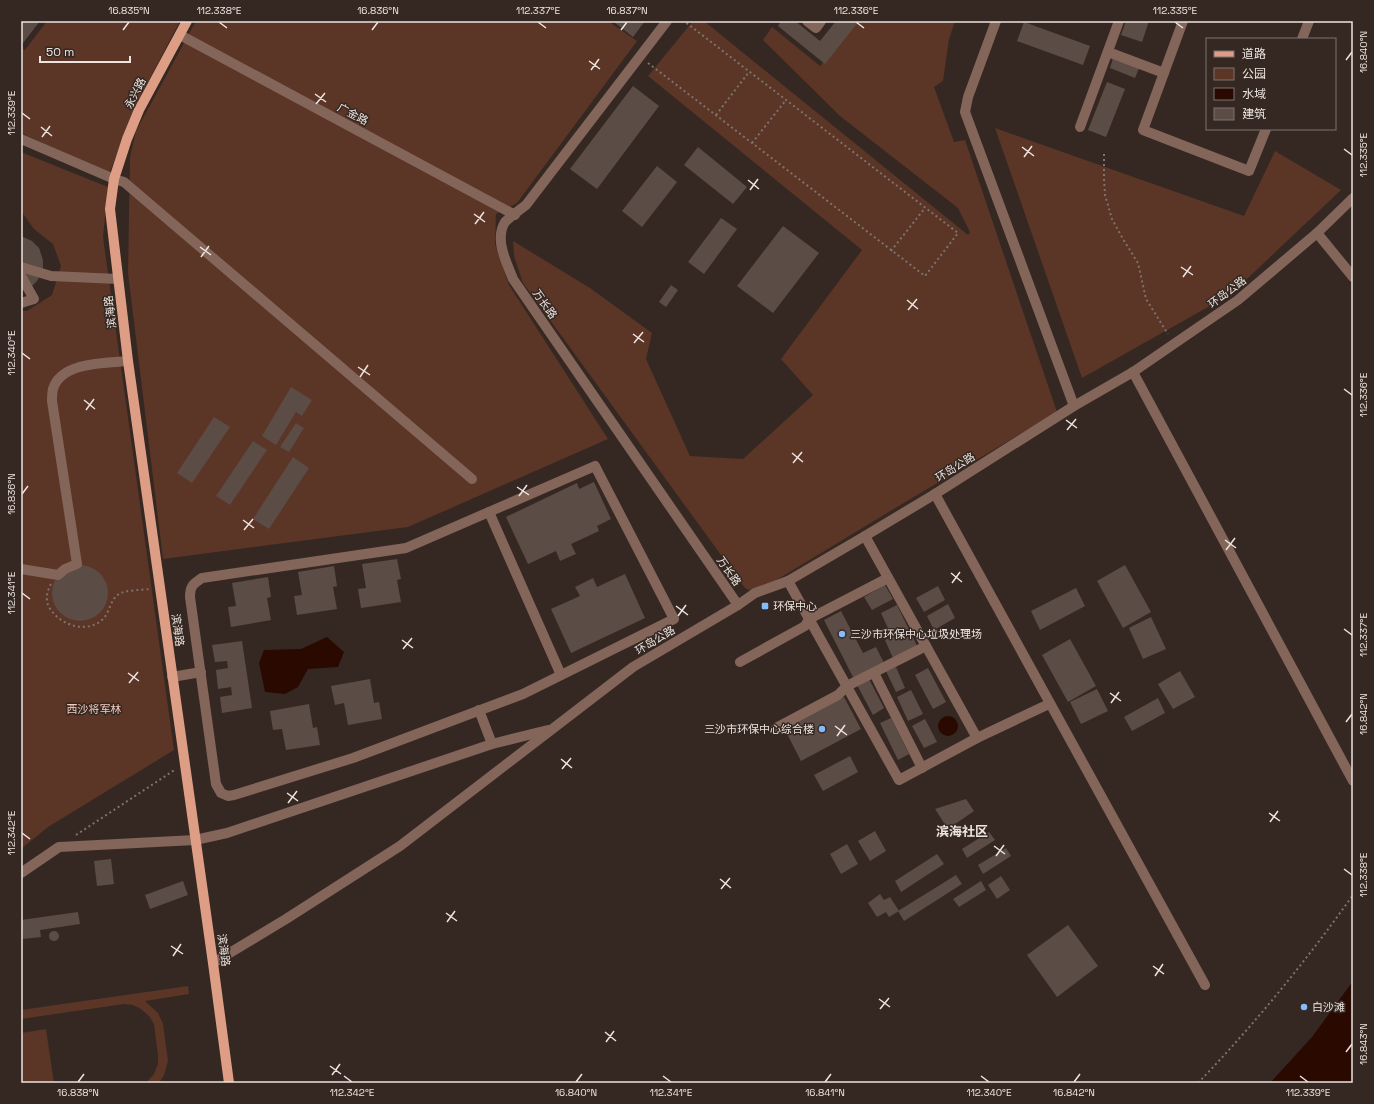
<svg xmlns="http://www.w3.org/2000/svg" width="1374" height="1104" font-family="'Space Grotesk','Noto Sans SC',sans-serif">
	<rect width="100%" height="100%" fill="#352822"/>
	<!-- green -->
	<g fill="#5b3526">
		<path d="M47 21H180L135 107 109 174 21 133V48L25 50Z"/>
		<path d="M196 21H608L637 41 517 203 496 214 495 244 509 285 608 439 408 527 163 559 128 273 130 157 136 131Z"/>
		<path d="M693 21H704L968 235 970 232 958 208 840 116 763 40 772 27 820 66 857 21H955L949 39 943 81 934 87 954 142 965 140 1057 412 902 504 755 593 745 588 523 283 514 256 513 241 590 288 652 333 646 359 690 456 743 459 813 395 781 359 862 250 648 76Z"/>
		<path d="M995 128 1244 216 1275 151 1341 190 1231 294 1082 378Z"/>
		<path d="M21 152 108 187 103 237 174 750 48 827 21 849V311H27L52 295 61 266 53 244 34 229 21 211Z"/>
		<path d="M188 986 189 994 145 1001 158 1013 163 1024 168 1061 164 1075 159 1083H146L154 1074 158 1064V1055L154 1024 149 1016 141 1009 133 1005 124 1004 21 1019V1010Z"/>
		<path d="M46 1029 54 1083H21V1033Z"/>
	</g>
	<!-- water -->
	<g fill="#2a0900">
		<path d="M327 637 344 652 338 667 308 669 298 687 285 694 265 692 259 663 264 650 301 649Z"/>
		<circle cx="948" cy="726" r="10"/>
		<path d="M1353 981V1083H1270L1312 1037Z"/>
	</g>
	<!-- building -->
	<g fill="#5b4c46">
		<path d="M21 21H40L23 43 21 41Z"/>
		<path d="M615 21H645L633 37 614 22Z"/>
		<path d="M781 21H795L820 41 836 21H859L825 64 778 26Z"/>
		<path d="M1126 21H1149L1142 42 1121 35Z"/>
		<path d="M1024 22 1090 46 1083 65 1017 41Z"/>
		<path d="M1113 58 1139 68 1135 78 1110 68Z"/>
		<path d="M1107 82 1125 89 1106 137 1088 130Z"/>
		<path d="M633 86 659 106 597 189 570 169Z"/>
		<path d="M698 147 747 187 733 204 684 165Z"/>
		<path d="M657 166 677 182 642 227 622 211Z"/>
		<path d="M721 218 737 229 704 274 688 262Z"/>
		<path d="M783 226 819 253 773 313 737 286Z"/>
		<path d="M21 236 32 241 39 248 43 260V270L37 281 30 288 21 291Z"/>
		<path d="M671 285 678 290 666 307 659 302Z"/>
		<path d="M291 387 312 400 302 416 296 412 276 445 262 436Z"/>
		<path d="M214 417 230 427 192 483 177 473Z"/>
		<path d="M296 423 304 428 289 452 280 447Z"/>
		<path d="M253 441 267 450 230 505 216 496Z"/>
		<path d="M293 457 309 468 269 529 253 519Z"/>
		<path d="M594 482 611 519 597 526 599 531 571 544 576 554 560 561 556 551 528 564 506 517 577 483 579 489Z"/>
		<path d="M397 559 401 579 397 580 401 602 361 608 358 589 366 588 362 564Z"/>
		<path d="M1125 565 1151 612 1123 628 1097 581Z"/>
		<circle cx="80" cy="593" r="28"/>
		<path d="M334 566 337 586 333 587 337 609 297 615 294 596 302 595 298 572Z"/>
		<path d="M625 574 645 618 571 653 551 609 580 596 575 587 593 578 597 587Z"/>
		<path d="M268 577 271 597 267 598 271 620 231 627 228 607 236 606 232 583Z"/>
		<path d="M885 585 893 599 872 610 864 597Z"/>
		<path d="M938 586 945 600 924 612 916 598Z"/>
		<path d="M1076 588 1085 606 1040 630 1031 611Z"/>
		<path d="M948 604 955 618 934 630 927 616Z"/>
		<path d="M897 605 917 646 893 658 885 640 892 637 881 613Z"/>
		<path d="M841 611 863 653 876 647 885 665 855 681 824 620Z"/>
		<path d="M1151 617 1166 649 1143 659 1129 628Z"/>
		<path d="M1070 639 1096 686 1068 702 1042 655Z"/>
		<path d="M242 641 252 708 222 713 220 697 232 695 231 687 218 689 216 670 228 668 227 661 215 662 212 645Z"/>
		<path d="M896 667 905 688 896 692 886 671Z"/>
		<path d="M928 668 946 702 933 709 915 675Z"/>
		<path d="M1180 671 1195 697 1173 709 1158 684Z"/>
		<path d="M370 679 374 703 379 702 382 719 348 725 344 703 335 705 331 686Z"/>
		<path d="M869 679 884 708 873 715 857 685Z"/>
		<path d="M1097 689 1108 711 1081 724 1070 702Z"/>
		<path d="M911 690 923 714 908 721 897 697Z"/>
		<path d="M844 697 861 729 801 761 784 728Z"/>
		<path d="M1158 698 1165 713 1132 731 1124 717Z"/>
		<path d="M309 704 313 728 317 727 320 745 286 750 282 729 273 730 270 711Z"/>
		<path d="M891 718 909 754 898 760 880 723Z"/>
		<path d="M925 719 937 742 924 748 912 726Z"/>
		<path d="M850 756 858 772 823 791 814 775Z"/>
		<path d="M966 799 974 811 948 829 935 809Z"/>
		<path d="M875 831 886 851 870 861 858 841Z"/>
		<path d="M989 832 995 840 967 858 962 849Z"/>
		<path d="M847 844 858 864 841 874 830 854Z"/>
		<path d="M1006 848 1011 856 983 874 978 865Z"/>
		<path d="M937 854 944 864 901 892 895 881Z"/>
		<path d="M111 859 114 884 97 886 94 861Z"/>
		<path d="M956 875 962 884 904 921 898 911Z"/>
		<path d="M1001 876 1010 890 997 899 988 885Z"/>
		<path d="M183 881 188 895 150 909 145 895Z"/>
		<path d="M981 881 986 890 959 907 953 899Z"/>
		<path d="M880 894 884 900 890 897 899 911 889 917 886 912 877 917 868 903Z"/>
		<path d="M78 912 80 924 40 930 41 937 23 939 21 920Z"/>
		<path d="M1068 925 1098 966 1057 997 1027 955Z"/>
		<circle cx="54" cy="936" r="5"/>
	</g>
	<g fill="none" stroke-linecap="round" stroke-linejoin="round">
		<!-- path -->
		<g stroke="#7e736e" stroke-width="2" stroke-dasharray="2 3" stroke-linecap="butt">
			<path d="M648 63 925 276 958 233 684 21"/>
			<path d="M716 115 749 72"/>
			<path d="M752 143 786 100"/>
			<path d="M1104 154V179L1105 195 1112 219 1123 239 1138 263 1146 299 1168 334"/>
			<path d="M891 251 925 208"/>
			<path d="M51 584C47 591 45 600 49 607 59 625 86 634 102 620 110 613 110 599 119 594 125 590 142 590 150 589"/>
			<path d="M76 835 176 769"/>
			<path d="M1198 1083C1254 1025 1306 961 1353 895"/>
		</g>
		<!-- minor -->
		<g stroke="#846559" stroke-width="10">
			<path d="M667 21 526 205C522 208 507 220 505 222 494 240 507 263 513 279L738 605"/>
			<path d="M807 21 816 28 821 21"/>
			<path d="M996 21 968 97 965 112 1074 406"/>
			<path d="M1183 21 1143 130 1249 171 1266 129"/>
			<path d="M180 35 515 215"/>
			<path d="M1302 39 1309 21"/>
			<path d="M1108 52 1164 73"/>
			<path d="M1080 127 1119 21"/>
			<path d="M21 139 114 179 124 182 472 479"/>
			<path d="M1317 233 1353 277"/>
			<path d="M21 267 51 276 118 279"/>
			<path d="M21 276 34 299 21 303"/>
			<path d="M1133 372 1353 781"/>
			<path d="M595 466 674 619 523 694 353 758 234 795 228 796 221 793 216 784 190 597C190 586 193 584 202 578L406 548Z"/>
			<path d="M935 494 1205 985"/>
			<path d="M489 512 561 675"/>
			<path d="M21 569 58 575 65 569 77 564 52 401C52 398 52 393 53 389 61 362 105 363 128 361"/>
			<path d="M788 581 899 780 977 738 865 536"/>
			<path d="M740 662 805 626 809 619 888 578"/>
			<path d="M874 673 922 768"/>
			<path d="M172 677 201 672"/>
			<path d="M479 710 492 744"/>
			<path d="M776 728 838 695 847 686 926 646"/>
			<path d="M977 738 1049 704"/>
			<path d="M21 873 59 847 195 840 227 833 492 744 548 730"/>
			<path d="M213 963 286 919 400 846 633 667 738 605 755 593 788 581 865 536 935 494 1074 406 1133 372 1238 300 1317 233 1353 198"/>
		</g>
		<!-- major -->
		<path stroke="#de9e85" stroke-width="10" d="M187 21 139 110 127 139 114 179 110 209 128 361 213 963 229 1083"/>
	</g>
	<!-- ticks -->
	<path fill="none" stroke="#ede4e0" stroke-width="1.5" d="M219 22 227 28M538 22 546 28M856 22 864 28M1175 22 1183 28M123 30 129 22M372 30 378 22M621 30 627 22M1346 60 1352 52M589 61 600 69M591 70 599 59M315 94 326 102M316 104 325 93M22 113 30 119M41 127 52 136M42 137 50 126M1022 147 1034 156M1344 149 1352 155M1024 157 1032 146M748 180 759 189M750 190 758 179M474 214 485 222M475 224 484 212M200 247 211 255M201 257 209 246M1181 267 1193 275M1183 277 1191 266M907 300 918 309M908 310 917 299M633 334 644 342M634 343 643 332M22 353 30 359M358 367 370 375M360 377 368 365M1344 389 1352 395M84 400 95 409M86 410 94 399M1066 420 1077 428M1067 430 1076 419M792 453 803 462M793 463 802 452M517 487 529 495M22 494 28 486M519 496 527 485M243 520 254 528M244 530 253 519M1225 540 1236 548M1226 550 1235 538M951 573 962 582M952 583 960 572M22 593 30 599M676 606 688 615M678 616 686 605M1344 629 1352 635M402 640 413 648M403 649 412 638M128 673 139 681M129 683 138 672M1110 693 1121 701M1111 703 1119 692M1346 722 1352 714M835 726 847 735M837 736 845 725M561 759 572 768M562 769 571 758M287 793 298 801M288 803 297 791M1269 813 1280 821M1270 822 1278 811M22 833 30 839M994 846 1005 854M996 856 1004 845M1344 869 1352 875M720 879 731 888M721 889 730 878M446 913 457 921M447 922 455 911M171 946 183 954M173 956 181 944M1153 966 1164 974M1155 976 1163 964M879 999 890 1007M880 1009 889 998M605 1032 616 1041M606 1042 614 1031M1346 1052 1352 1044M330 1066 341 1074M332 1075 340 1064M344 1076 352 1082M663 1076 671 1082M981 1076 989 1082M1300 1076 1308 1082M78 1082 84 1074M576 1082 582 1074M825 1082 831 1074M1074 1082 1080 1074"/>
	<!-- markers -->
	<g fill="#84bcfb" stroke="#352822" stroke-width="1.5">
		<rect x="761" y="602" width="8" height="8" rx="2"/>
		<circle cx="842" cy="634" r="4"/>
		<circle cx="822" cy="729" r="4"/>
		<circle cx="1304" cy="1007" r="4"/>
	</g>
	<g text-anchor="middle" dominant-baseline="central" stroke-width="3" stroke-linejoin="round" paint-order="stroke">
		<!-- street labels -->
		<g font-size="11" fill="#ede4e0" stroke="#352822">
			<text transform="translate(135 93) rotate(-63)">永兴路</text>
			<text transform="translate(353 114) rotate(28)">广金路</text>
			<text transform="translate(1227 292) rotate(-37)">环岛公路</text>
			<text transform="translate(545 304) rotate(55)">万长路</text>
			<text transform="translate(110 312) rotate(-97)">滨海路</text>
			<text transform="translate(955 467) rotate(-32)">环岛公路</text>
			<text transform="translate(729 571) rotate(55)">万长路</text>
			<text transform="translate(178 630) rotate(82)">滨海路</text>
			<text transform="translate(655 640) rotate(-31)">环岛公路</text>
			<text transform="translate(224 950) rotate(82)">滨海路</text>
		</g>
		<!-- poi labels -->
		<g font-size="11" fill="#ede4e0" stroke="#352822" text-anchor="start">
			<text x="773" y="606">环保中心</text>
			<text x="850" y="634">三沙市环保中心垃圾处理场</text>
			<text x="814" y="729" text-anchor="end">三沙市环保中心综合楼</text>
			<text x="1312" y="1007">白沙滩</text>
		</g>
		<!-- park labels -->
		<g font-size="11" fill="#f7cebd" stroke="#352822">
			<text x="94" y="709">西沙将军林</text>
		</g>
		<!-- quarter labels -->
		<g font-size="13" font-weight="bold" fill="#ede4e0" stroke="#352822">
			<text x="962" y="831">滨海社区</text>
		</g>
	</g>
	<!-- border -->
	<rect width="1374" height="1104" fill="none" stroke="#352822" stroke-width="44"/>
	<!-- legend -->
	<rect x="1206" y="38" width="130" height="92" fill="#352822" stroke="#7f736e"/>
	<rect x="1214" y="51" width="20" height="6" fill="#de9e85" stroke="#7f736e"/>
	<text x="1242" y="58" font-size="12" fill="#ede4e0">道路</text>
	<rect x="1214" y="68" width="20" height="12" fill="#5b3526" stroke="#7f736e"/>
	<text x="1242" y="78" font-size="12" fill="#ede4e0">公园</text>
	<rect x="1214" y="88" width="20" height="12" fill="#2a0900" stroke="#7f736e"/>
	<text x="1242" y="98" font-size="12" fill="#ede4e0">水域</text>
	<rect x="1214" y="108" width="20" height="12" fill="#5b4c46" stroke="#7f736e"/>
	<text x="1242" y="118" font-size="12" fill="#ede4e0">建筑</text>
	<!-- scale -->
	<path d="M40 56v6h90v-6" fill="none" stroke="#ede4e0" stroke-width="2"/>
	<text x="46" y="56" font-size="12" fill="#ede4e0" stroke="#352822" stroke-width="3" paint-order="stroke">50 m</text>
	<rect x="22" y="22" width="1330" height="1060" fill="none" stroke="#ede4e0" stroke-width="1.5"/>
	<g font-size="10" text-anchor="middle" fill="#ede4e0">
		<text x="129" y="14">16.835°N</text>
		<text x="219" y="14">112.338°E</text>
		<text x="378" y="14">16.836°N</text>
		<text x="538" y="14">112.337°E</text>
		<text x="627" y="14">16.837°N</text>
		<text x="856" y="14">112.336°E</text>
		<text x="1175" y="14">112.335°E</text>
		<text transform="translate(1363 52) rotate(-90)" y="4">16.840°N</text>
		<text transform="translate(11 113) rotate(-90)" y="4">112.339°E</text>
		<text transform="translate(1363 155) rotate(-90)" y="4">112.335°E</text>
		<text transform="translate(11 353) rotate(-90)" y="4">112.340°E</text>
		<text transform="translate(1363 395) rotate(-90)" y="4">112.336°E</text>
		<text transform="translate(11 494) rotate(-90)" y="4">16.836°N</text>
		<text transform="translate(11 593) rotate(-90)" y="4">112.341°E</text>
		<text transform="translate(1363 635) rotate(-90)" y="4">112.337°E</text>
		<text transform="translate(1363 714) rotate(-90)" y="4">16.842°N</text>
		<text transform="translate(11 833) rotate(-90)" y="4">112.342°E</text>
		<text transform="translate(1363 875) rotate(-90)" y="4">112.338°E</text>
		<text transform="translate(1363 1044) rotate(-90)" y="4">16.843°N</text>
		<text x="78" y="1096">16.838°N</text>
		<text x="352" y="1096">112.342°E</text>
		<text x="576" y="1096">16.840°N</text>
		<text x="671" y="1096">112.341°E</text>
		<text x="825" y="1096">16.841°N</text>
		<text x="989" y="1096">112.340°E</text>
		<text x="1074" y="1096">16.842°N</text>
		<text x="1308" y="1096">112.339°E</text>
	</g>
</svg>
